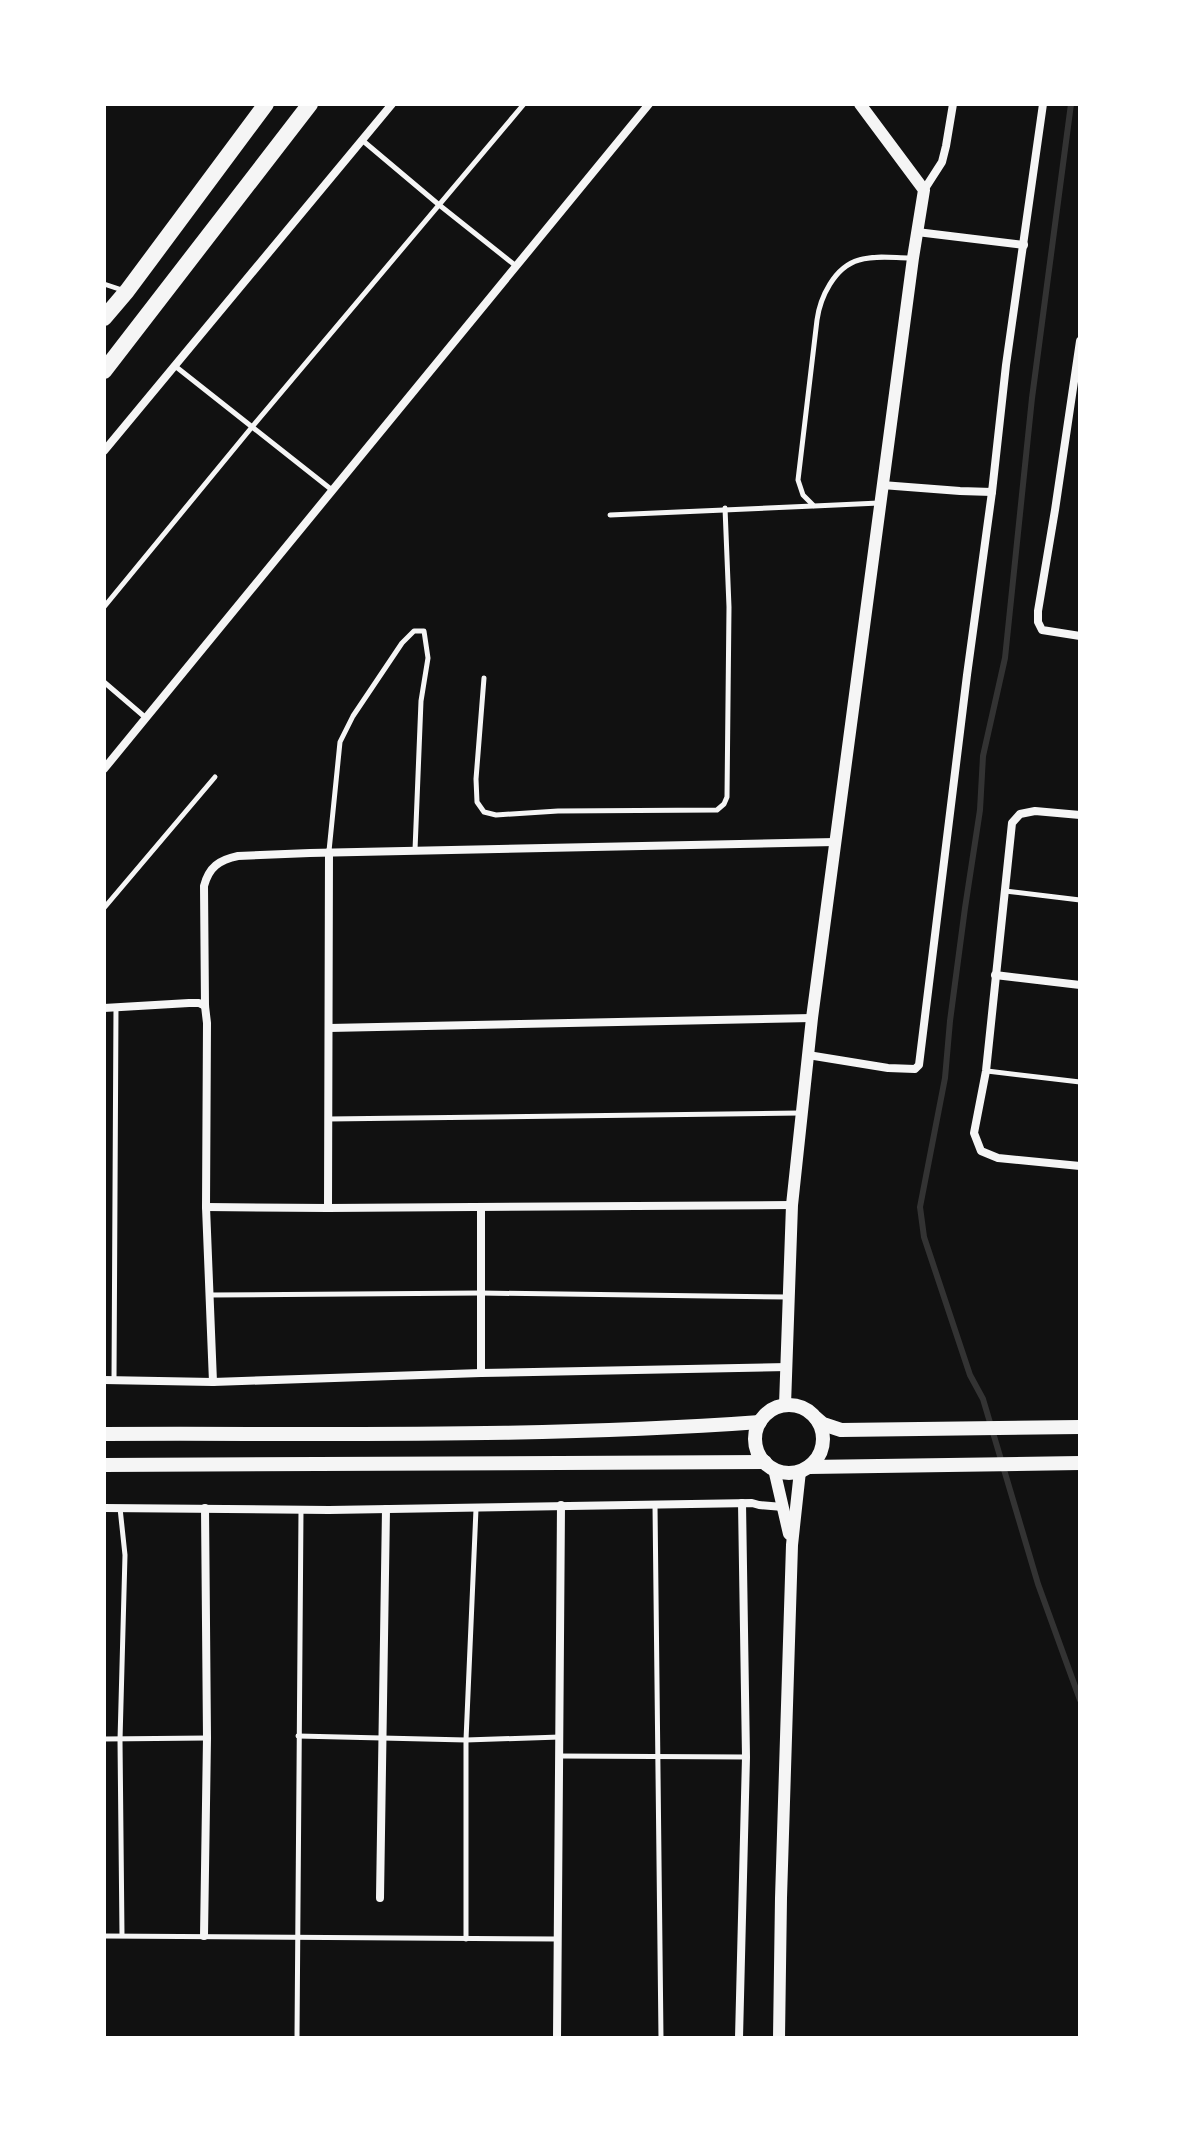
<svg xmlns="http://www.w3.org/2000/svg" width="1184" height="2142" font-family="Raleway,sans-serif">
	<rect width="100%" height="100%" fill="#111"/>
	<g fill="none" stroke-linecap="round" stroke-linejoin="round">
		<!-- stream -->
		<path stroke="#333" stroke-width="6" d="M1071 104 1032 398 1005 658 983 756 980 810 965 908 950 1021 945 1078 920 1207 924 1237 970 1375 983 1399 1038 1584 1080 1700"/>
		<!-- service -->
		<g stroke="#f5f5f5" stroke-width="5">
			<path d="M362 140 438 204 516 266"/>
			<path d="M104 284 122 290"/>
			<path d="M175 366 332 490"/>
			<path d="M879 503 814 506 803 495 798 480 817 320C820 298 834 267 859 260 875 255 894 258 910 258"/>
			<path d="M610 515 813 506"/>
			<path d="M104 607 252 427 524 104"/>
			<path d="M484 678 476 779 477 802 484 812 496 815 558 811 717 810 724 804 727 797 729 607 725 508"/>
			<path d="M104 682 146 718"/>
			<path d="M329 851 340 742 353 716 402 643 414 631H424L428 658 421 701 415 850"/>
			<path d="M1005 891 1080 900"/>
			<path d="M104 908 215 777"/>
			<path d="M987 1071 1080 1082"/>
			<path d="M329 1119 800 1113"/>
			<path d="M210 1295 481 1293 788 1297"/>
			<path d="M114 1379 116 1007"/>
			<path d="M655 1505 661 2038"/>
			<path d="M120 1508 125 1555 120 1740 122 1935"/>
			<path d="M298 1736 466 1740 560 1737"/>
			<path d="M104 1739 207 1738"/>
			<path d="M560 1756 746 1757"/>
			<path d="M104 1936 557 1939"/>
			<path d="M466 1939V1740L476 1509"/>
			<path d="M297 2038 301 1510"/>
		</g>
		<!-- minor -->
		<g stroke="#f5f5f5" stroke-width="8">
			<path d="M924 190 942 162 946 146 953 104"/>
			<path d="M917 232 1024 245"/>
			<path d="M1080 341 1055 510 1038 611V622L1042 630 1080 636"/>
			<path d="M104 451 392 104"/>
			<path d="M882 485 960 491 992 492 1006 365 1043 104"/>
			<path d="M104 769 649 104"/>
			<path d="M1080 815 1035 811 1020 814 1012 823 986 1071 974 1133 981 1151 998 1158 1080 1166"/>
			<path d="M995 975 1080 985"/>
			<path d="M104 1008 189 1003H199L205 1006"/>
			<path d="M329 1028 812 1018"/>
			<path d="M808 1055 888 1068 915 1069 919 1065 967 675 992 492"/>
			<path d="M206 1207 328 1208 792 1205"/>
			<path d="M328 1208 329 852"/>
			<path d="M481 1373V1207"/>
			<path d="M104 1380 213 1382 481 1373 788 1367"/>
			<path d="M213 1382 206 1207 207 1023 205 1006 204 886C209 867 219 860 238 856L310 853 835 842"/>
			<path d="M104 1508 329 1510 752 1503 759 1505 783 1507"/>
			<path d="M380 1898 386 1509"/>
			<path d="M204 1936 207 1738 205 1508"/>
			<path d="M557 2038 561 1505"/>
			<path d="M739 2038 746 1757 742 1503"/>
		</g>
		<!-- tertiary -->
		<g stroke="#f5f5f5" stroke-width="12">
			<path d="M785 1405 792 1205 812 1018 913 258 924 190 860 104"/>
			<path d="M774 1469 789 1534"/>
			<path d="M779 2038 781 1898 792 1545 800 1471"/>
		</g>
		<!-- secondary -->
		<g stroke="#f5f5f5" stroke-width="14">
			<circle cx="789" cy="1439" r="34"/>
			<path d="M816 1418 823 1424 841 1430 1080 1427"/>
			<path d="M104 1434C323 1433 542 1438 760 1422"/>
			<path d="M104 1465 765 1462"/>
			<path d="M809 1467 1080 1463"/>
		</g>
		<!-- trunk -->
		<g stroke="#f5f5f5" stroke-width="16">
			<path d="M104 318 127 291 266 104"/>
			<path d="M104 371 310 104"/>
		</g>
	</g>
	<!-- border -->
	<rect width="1184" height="2142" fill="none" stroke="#ffffff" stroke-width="212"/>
</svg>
